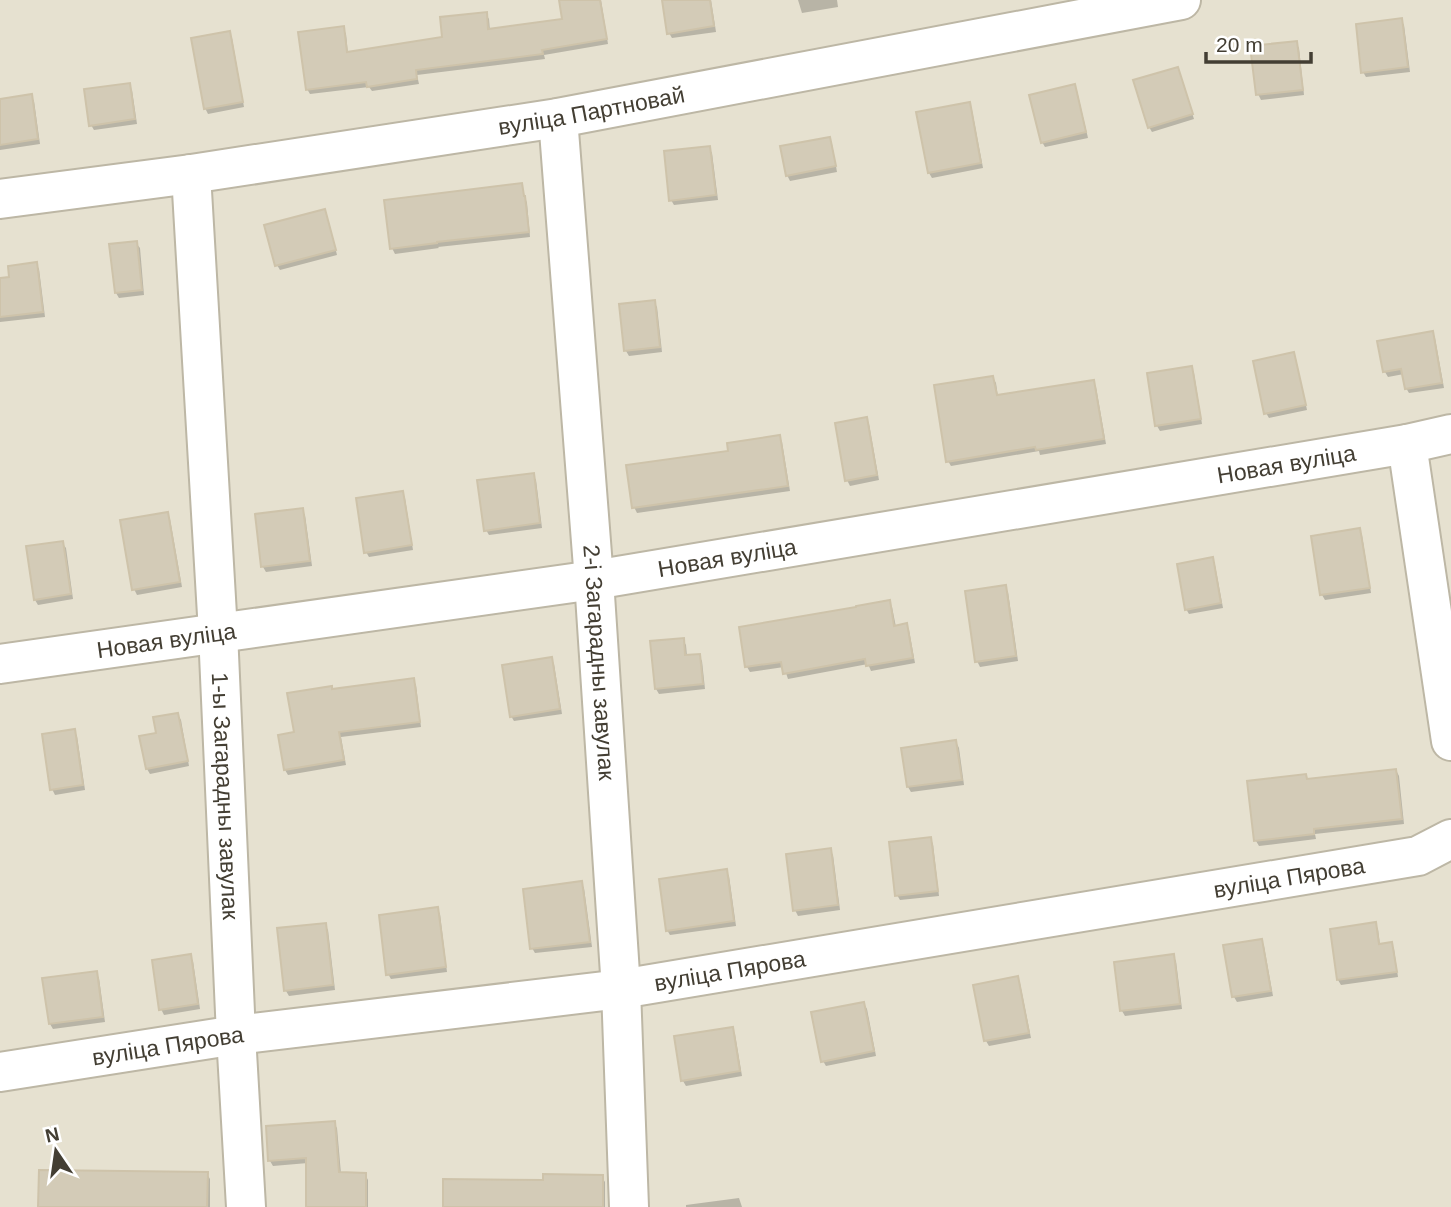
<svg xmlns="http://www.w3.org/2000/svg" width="1451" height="1207" font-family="Helvetica,sans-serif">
	<rect width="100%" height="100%" fill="#f1eee2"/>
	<!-- residential -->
	<rect fill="#e6e1d0" x="0" y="0" width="1451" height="1207"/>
	<!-- shadow -->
	<g fill="#0003">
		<path d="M561 0H601L608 44 544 55 545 59 417 75 419 84 372 91 369 87 310 94 307 89 343 28 346 34 348 54 444 38 486 14 489 19 490 31 564 20Z"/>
		<path d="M664 0H711L716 32 672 38 669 33Z"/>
		<path d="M798 0H837L838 7 802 13Z"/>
		<path d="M1401 20 1404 25 1410 72 1366 77 1363 72Z"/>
		<path d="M229 33 232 38 244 107 208 114 205 108Z"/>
		<path d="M1296 43 1299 48 1304 95 1261 100 1258 94Z"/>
		<path d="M1177 69 1194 119 1152 132 1149 127Z"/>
		<path d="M129 85 132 90 137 124 94 130 91 125Z"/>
		<path d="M1074 86 1077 91 1088 138 1045 147 1042 142Z"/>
		<path d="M31 96 34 101 40 144 0 150V101Z"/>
		<path d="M969 104 972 110 983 168 932 178 929 173Z"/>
		<path d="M829 138 832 144 837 172 790 181 787 175Z"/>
		<path d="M709 148 712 153 718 200 674 205 671 200Z"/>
		<path d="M521 185 527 203 530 237 438 247 439 248 395 254 392 248Z"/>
		<path d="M324 211 327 216 337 255 280 270 277 265Z"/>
		<path d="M136 243 140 248 144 295 119 298 116 293Z"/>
		<path d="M36 264 39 269 45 317 0 322V280L11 278Z"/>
		<path d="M654 302 657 307 662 352 629 356 626 351 620 306Z"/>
		<path d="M1432 333 1435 338 1444 388 1409 393 1406 388 1404 374 1388 377 1385 372Z"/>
		<path d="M1293 354 1296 359 1307 410 1269 418 1266 413Z"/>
		<path d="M1191 368 1194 373 1202 424 1160 431 1157 426Z"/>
		<path d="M993 378 996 383 998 397 1093 382 1096 387 1106 444 1040 455 1039 451 951 466 948 461Z"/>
		<path d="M866 419 869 424 879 480 850 486 847 480Z"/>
		<path d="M779 437 782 442 790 491 637 513 634 507 730 453Z"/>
		<path d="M533 475 536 480 542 528 489 535 486 530Z"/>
		<path d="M402 493 405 498 413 550 369 557 366 552Z"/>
		<path d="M302 510 305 515 312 566 266 572 263 567Z"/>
		<path d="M167 514 170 519 182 587 137 595 134 589Z"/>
		<path d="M1359 530 1362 535 1371 593 1325 600 1322 595 1313 538Z"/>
		<path d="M62 543 66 548 73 599 38 605 35 600Z"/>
		<path d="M1212 559 1215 565 1223 608 1189 614 1186 609Z"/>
		<path d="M1005 587 1008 592 1018 661 980 667 977 661Z"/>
		<path d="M889 602 892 607 896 627 906 625 909 630 915 663 871 671 868 664 788 679 784 667 750 672 747 667Z"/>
		<path d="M683 640 686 645 687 656H699L702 661 705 689 659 694 656 689Z"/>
		<path d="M551 659 554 664 562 714 514 721 511 716Z"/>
		<path d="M413 680 416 685 421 727 341 737 346 765 288 775 285 770 296 733 332 690Z"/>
		<path d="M178 715 181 720 189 766 150 774 147 769 158 734Z"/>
		<path d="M74 731 77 736 85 790 55 795 52 789Z"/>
		<path d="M956 742 959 748 964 785 911 792 908 787Z"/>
		<path d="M1396 770 1399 776 1404 824 1315 834 1316 839 1259 846 1256 841 1249 782 1305 776 1308 781Z"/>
		<path d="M930 838 933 844 939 896 900 900 897 895Z"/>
		<path d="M830 850 833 855 840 910 798 916 795 910Z"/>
		<path d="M726 871 729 876 736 926 670 935 667 930Z"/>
		<path d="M581 883 584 888 592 947 535 953 532 948Z"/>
		<path d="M437 909 440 914 447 972 391 979 388 974Z"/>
		<path d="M1375 924 1378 929 1380 945 1391 944 1394 949 1398 977 1341 985 1338 980Z"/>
		<path d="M325 925 328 930 335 990 289 996 286 991Z"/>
		<path d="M1261 941 1264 946 1273 996 1237 1002 1234 997Z"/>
		<path d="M190 956 193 961 200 1009 164 1015 161 1009Z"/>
		<path d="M1173 956 1176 961 1182 1009 1125 1016 1122 1011Z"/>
		<path d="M96 973 99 978 105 1022 53 1029 50 1024Z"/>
		<path d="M1017 978 1020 983 1031 1038 989 1046 986 1041 975 987Z"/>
		<path d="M864 1004 867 1009 876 1056 826 1066 823 1061Z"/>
		<path d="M732 1029 735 1034 742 1076 686 1086 683 1081 676 1038Z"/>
		<path d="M334 1123 337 1128 341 1174H365L368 1180V1207H307L308 1163 273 1166 270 1161Z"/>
		<path d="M207 1174 210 1179V1207H40Z"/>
		<path d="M602 1177 605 1182V1207H445L545 1182Z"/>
		<path d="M739 1198 742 1207H686V1205Z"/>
	</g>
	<!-- building -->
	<g fill="#d3cbb7" stroke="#cec3aa" stroke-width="2">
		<path d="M559 0H600L607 39 542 50 543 54 416 70 417 79 367 87 366 82 306 90 298 32 344 26 347 52 442 37 440 17 487 12 488 29 562 19Z"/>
		<path d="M662 0H710L714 26 667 34Z"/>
		<path d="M1402 18 1408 67 1361 73 1356 24Z"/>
		<path d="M230 31 243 102 204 109 191 38Z"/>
		<path d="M1297 41 1303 90 1256 95 1250 46Z"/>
		<path d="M1178 67 1193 114 1148 128 1133 80Z"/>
		<path d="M130 83 135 119 89 126 84 89Z"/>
		<path d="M1075 84 1086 132 1041 143 1029 95Z"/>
		<path d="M32 94 38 139 0 145V99Z"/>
		<path d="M970 102 981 163 928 173 916 112Z"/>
		<path d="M830 137 836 166 786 176 780 146Z"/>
		<path d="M710 146 716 195 669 201 664 151Z"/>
		<path d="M522 183 524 196H525L529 232 437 242V243L390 249 384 200Z"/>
		<path d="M325 209 336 250 275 266 264 225Z"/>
		<path d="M137 241 142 290 115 293 109 244Z"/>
		<path d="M37 262 43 312 0 317V278L9 277 8 266Z"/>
		<path d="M655 300 660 347 624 351 619 304Z"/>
		<path d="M1433 331 1442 383 1405 389 1401 369 1383 372 1377 341Z"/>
		<path d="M1294 352 1306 405 1264 414 1253 361Z"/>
		<path d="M1192 366 1201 419 1155 426 1147 373Z"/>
		<path d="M993 376 997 395 1094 380 1104 439 1036 450 1035 447 946 462 934 385Z"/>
		<path d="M867 417 877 475 845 481 835 423Z"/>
		<path d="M780 435 788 486 632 508 626 465 728 451 727 443Z"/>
		<path d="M534 473 540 523 484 531 477 480Z"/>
		<path d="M403 491 412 545 364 553 356 498Z"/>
		<path d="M303 508 310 561 261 567 255 514Z"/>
		<path d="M168 512 180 582 132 590 120 520Z"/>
		<path d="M1360 528 1370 588 1320 595 1311 536Z"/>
		<path d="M63 541 71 594 34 600 26 546Z"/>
		<path d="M1213 557 1221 603 1185 610 1177 564Z"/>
		<path d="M1006 585 1016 656 975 662 965 591Z"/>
		<path d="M890 600 894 626 907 623 913 658 866 666 865 659 783 674 781 662 745 667 739 627 856 607V606Z"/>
		<path d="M684 638 685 655 700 654 703 684 655 689 650 641Z"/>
		<path d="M552 657 560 709 510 717 502 665Z"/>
		<path d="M414 678 420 722 339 732 344 760 284 770 278 735 294 732 287 693 332 686V689Z"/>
		<path d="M178 713 188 761 146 769 139 736 156 733 153 717Z"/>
		<path d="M75 729 83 785 50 790 42 734Z"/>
		<path d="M956 740 962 780 907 787 901 748Z"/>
		<path d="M1396 769 1402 819 1314 829V834L1254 841 1247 781 1306 774 1307 779Z"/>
		<path d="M931 837 938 891 895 896 889 842Z"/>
		<path d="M831 848 838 905 793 911 786 854Z"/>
		<path d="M727 869 734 921 666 931 659 879Z"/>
		<path d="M582 881 590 942 530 949 523 889Z"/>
		<path d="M438 907 446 967 386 975 379 915Z"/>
		<path d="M1376 922 1379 944 1392 942 1397 972 1337 980 1330 929Z"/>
		<path d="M326 923 333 985 284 991 277 928Z"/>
		<path d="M1262 939 1271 991 1232 997 1223 945Z"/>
		<path d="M191 954 198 1004 159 1010 152 960Z"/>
		<path d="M1174 954 1180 1004 1120 1011 1114 962Z"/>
		<path d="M97 971 103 1017 49 1024 42 978Z"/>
		<path d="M1018 976 1029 1033 984 1041 973 985Z"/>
		<path d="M864 1002 874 1051 821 1062 811 1012Z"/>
		<path d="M733 1027 740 1071 681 1081 674 1036Z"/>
		<path d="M335 1121 339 1172 366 1173V1207H306V1158L268 1161 266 1126Z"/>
		<path d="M39 1170 208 1172 207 1207H38Z"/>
		<path d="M543 1174 603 1175V1207H443V1179L543 1180Z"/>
	</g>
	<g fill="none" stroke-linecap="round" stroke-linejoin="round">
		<defs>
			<g id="minor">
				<path id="s1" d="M558 118 594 580 621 989 629 1207"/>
				<path id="s2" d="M191 174 218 632 236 1035 246 1207"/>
				<path id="s3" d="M0 199 191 174 558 118 1181 0"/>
				<path d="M1407 444 1451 741"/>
				<path id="s4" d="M0 664 594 580 1407 444 1451 434"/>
				<path id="s5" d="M0 1072 236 1035 621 989 1418 856 1451 839"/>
			</g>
		</defs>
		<!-- minor casing -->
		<use href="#minor" stroke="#bdb7a5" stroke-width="42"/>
		<!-- minor -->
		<use href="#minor" stroke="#fff" stroke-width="38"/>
	</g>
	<g text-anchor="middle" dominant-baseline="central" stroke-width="7" stroke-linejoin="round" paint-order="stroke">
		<!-- street labels -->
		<g font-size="23" fill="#433e33" stroke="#fff">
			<text stroke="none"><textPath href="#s3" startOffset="598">вуліца Партновай</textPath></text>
			<text stroke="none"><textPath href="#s4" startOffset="1302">Новая вуліца</textPath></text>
			<text stroke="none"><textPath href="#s4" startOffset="735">Новая вуліца</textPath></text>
			<text stroke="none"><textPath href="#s4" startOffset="168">Новая вуліца</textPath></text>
			<text stroke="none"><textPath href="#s1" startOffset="546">2-і Загарадны завулак</textPath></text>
			<text stroke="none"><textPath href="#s2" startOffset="623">1-ы Загарадны завулак</textPath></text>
			<text stroke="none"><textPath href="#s5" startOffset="1304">вуліца Пярова</textPath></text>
			<text stroke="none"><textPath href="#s5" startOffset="737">вуліца Пярова</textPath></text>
			<text stroke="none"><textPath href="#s5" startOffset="170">вуліца Пярова</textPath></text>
		</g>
	</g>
	<!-- north arrow -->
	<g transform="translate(56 1151) rotate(347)" stroke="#ffffff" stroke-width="5" paint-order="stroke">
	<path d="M0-5L12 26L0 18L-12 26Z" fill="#433e33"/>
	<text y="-10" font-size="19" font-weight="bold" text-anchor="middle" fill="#433e33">N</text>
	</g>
	<!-- scale -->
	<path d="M1206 52v10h105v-10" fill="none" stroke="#433e33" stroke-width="3.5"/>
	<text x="1216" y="52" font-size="21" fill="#433e33" stroke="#ffffff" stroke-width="5" paint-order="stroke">20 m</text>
</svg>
